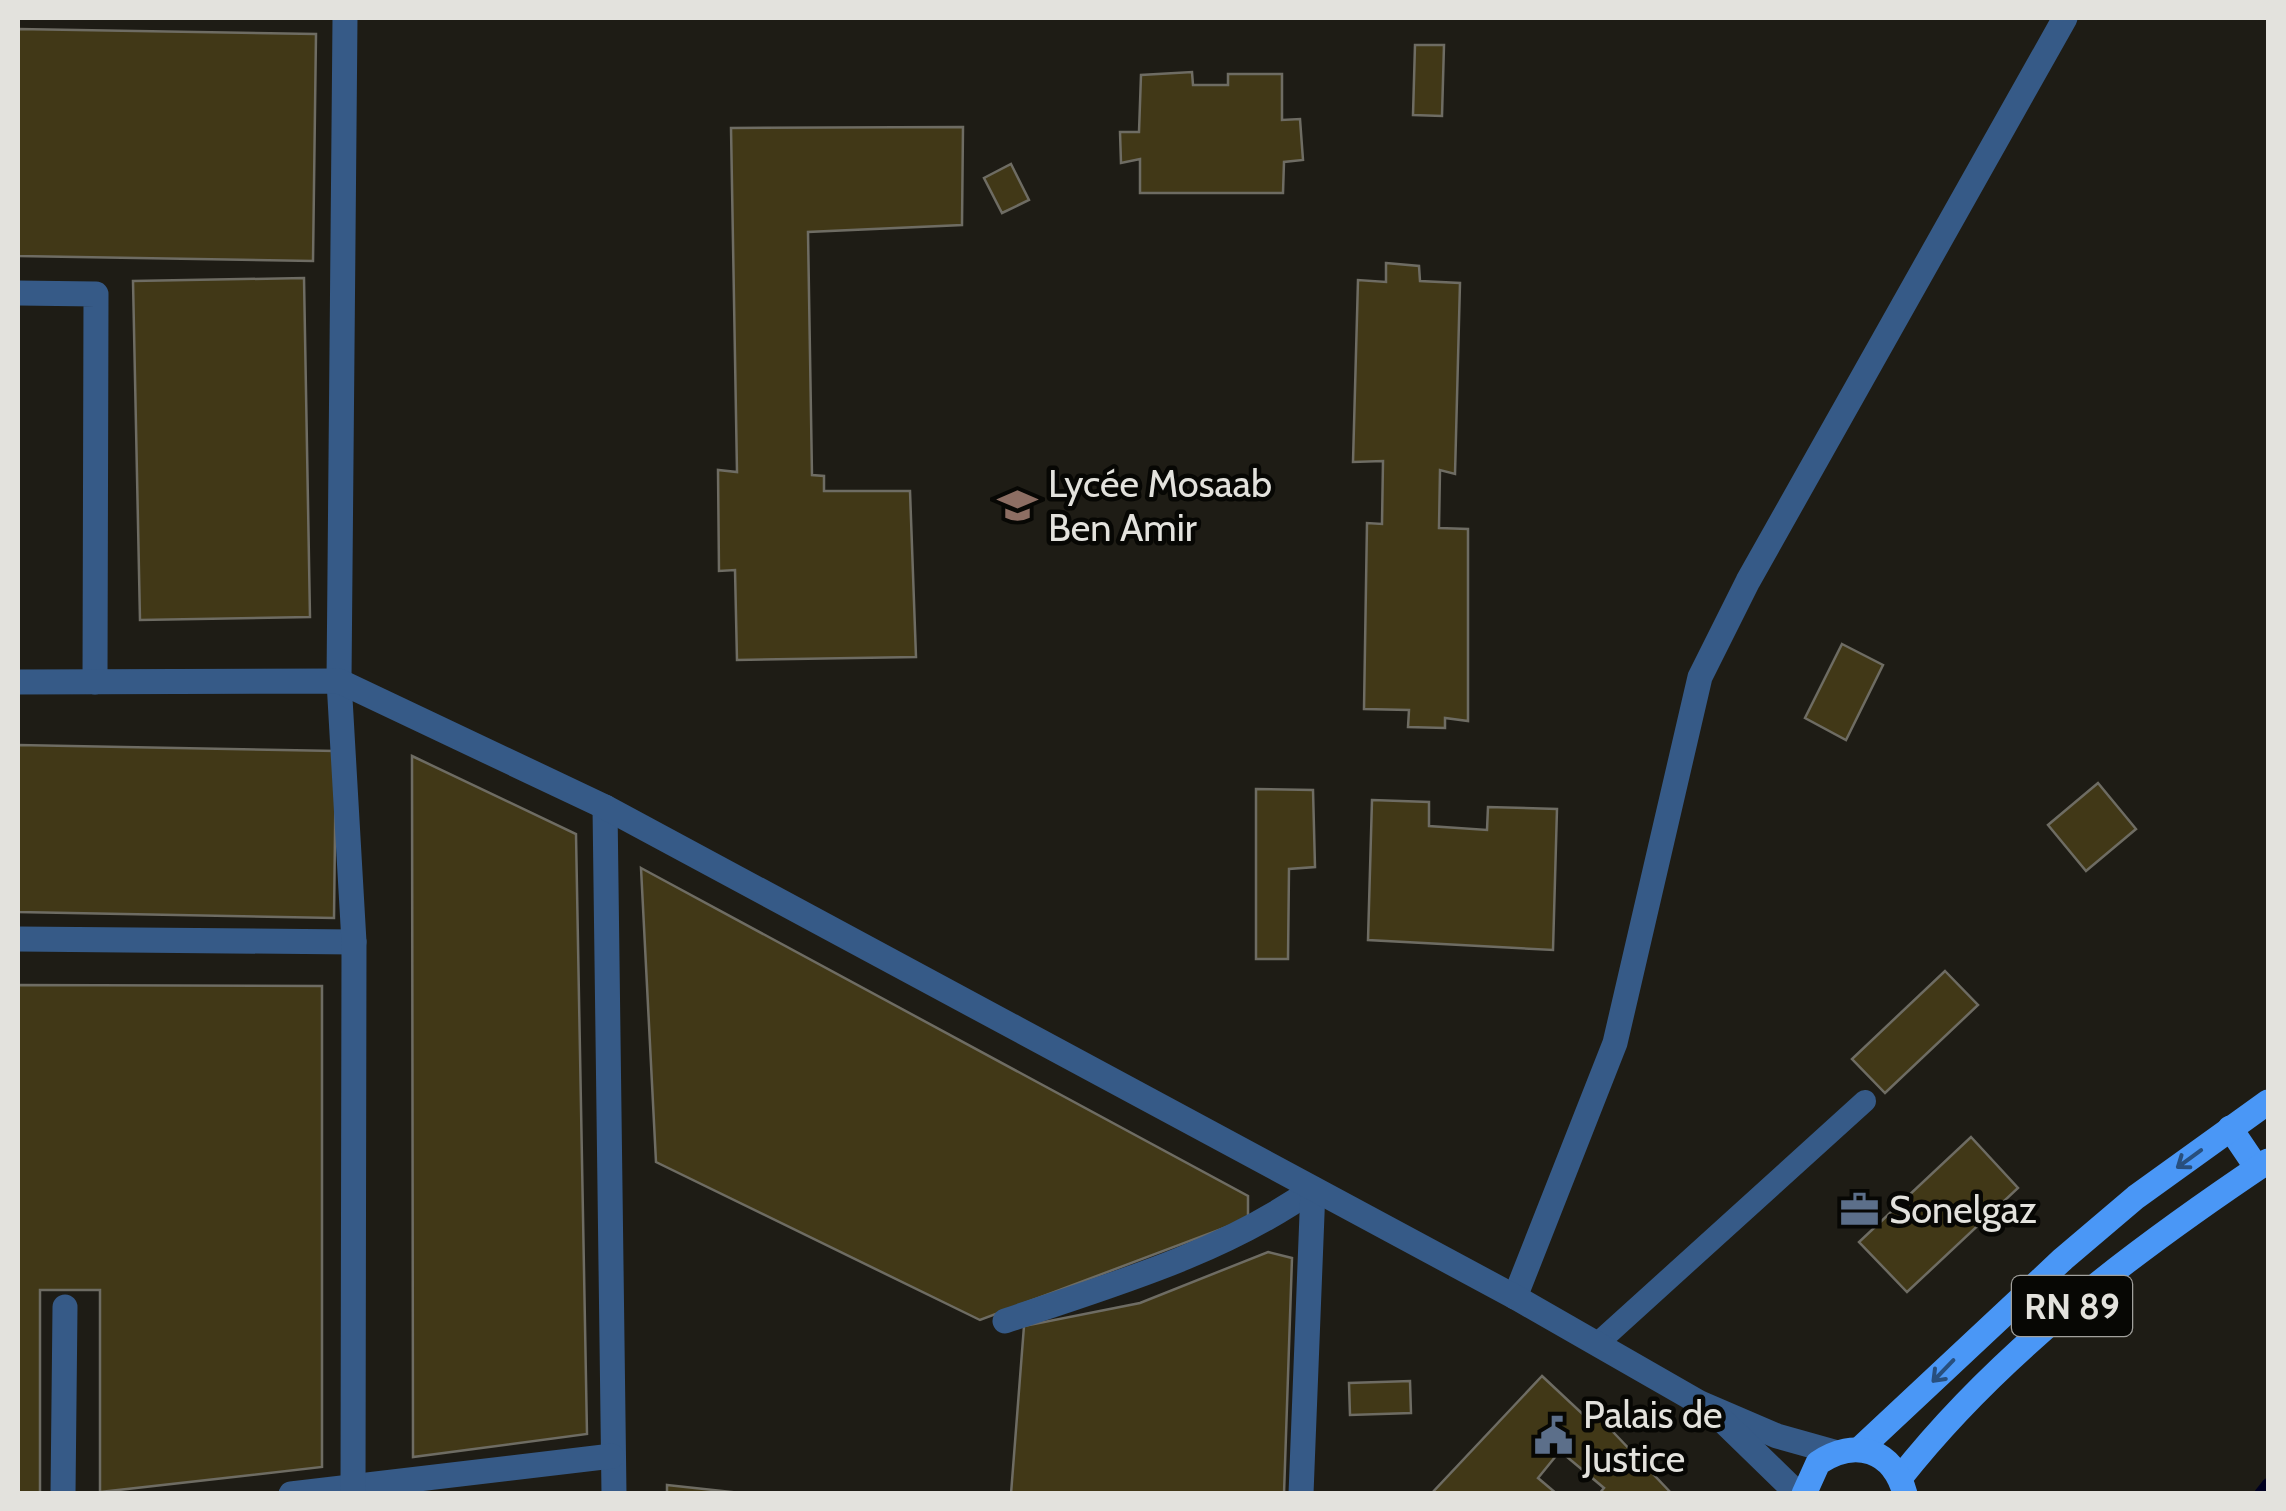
<svg xmlns="http://www.w3.org/2000/svg" width="2286" height="1511" font-family="Cabin,sans-serif">
	<rect width="100%" height="100%" fill="#1e1c15"/>
	<g fill="none" stroke-linecap="round" stroke-linejoin="round">
		<!-- stream -->
		<path stroke="#000020" stroke-width="12" d="M2260 1494 2268 1484"/>
	</g>
	<!-- building -->
	<g fill="#413817" stroke="#6e6c63" stroke-width="2.5">
		<path d="M18 29 316 34 313 261 18 256Z"/>
		<path d="M1415 45H1444L1442 116 1413 115Z"/>
		<path d="M1192 72 1193 85H1228V74H1282V120L1300 119 1303 160 1284 162 1283 193H1140V159L1121 163 1120 132H1139L1141 75Z"/>
		<path d="M963 127 962 225 808 232 812 475 824 476V491H910L916 657 737 660 735 570 719 571 718 470 737 472 731 128Z"/>
		<path d="M1011 164 1029 200 1002 213 984 178Z"/>
		<path d="M1386 263 1419 266 1420 281 1460 283 1455 474 1440 470 1439 528 1468 529V721L1445 718V728L1408 727 1409 710 1364 709 1367 523 1382 524 1383 461 1353 462 1358 280 1386 282Z"/>
		<path d="M304 278 310 617 140 620 133 281Z"/>
		<path d="M1842 644 1883 665 1846 740 1805 718Z"/>
		<path d="M18 745 336 751 334 918 18 912Z"/>
		<path d="M412 756 576 834 587 1434 413 1457Z"/>
		<path d="M2098 783 2136 829 2086 871 2048 825Z"/>
		<path d="M1256 789 1313 790 1315 867 1289 869 1288 959H1256Z"/>
		<path d="M1372 800 1429 802V826L1487 830 1488 807 1557 809 1553 950 1368 940Z"/>
		<path d="M641 868 1248 1196V1219L980 1320 656 1162Z"/>
		<path d="M1945 971 1978 1005 1885 1093 1852 1059Z"/>
		<path d="M18 985 322 986V1467L100 1492V1290H40V1494H18Z"/>
		<path d="M1971 1137 2018 1188 1907 1292 1859 1242Z"/>
		<path d="M1268 1252 1292 1258 1284 1494H1011L1024 1326 1140 1303Z"/>
		<path d="M1542 1376 1590 1421 1596 1414 1672 1494H1599L1604 1488 1560 1451 1538 1478 1557 1494H1431Z"/>
		<path d="M1410 1381 1411 1413 1350 1415 1349 1383Z"/>
		<path d="M667 1485 750 1494H667Z"/>
	</g>
	<g fill="none" stroke-linecap="round" stroke-linejoin="round">
		<!-- service -->
		<path stroke="#365a87" stroke-width="22" d="M1598 1343 1865 1101"/>
		<!-- minor -->
		<g stroke="#365a87" stroke-width="25">
			<path d="M18 293 96 294 95 682"/>
			<path d="M605 807 614 1494"/>
			<path d="M18 939 354 942"/>
			<path d="M1515 1297 1615 1043 1700 677 1748 581 2065 18"/>
			<path d="M1005 1321C1111 1285 1221 1254 1313 1189"/>
			<path d="M63 1494 65 1307"/>
			<path d="M291 1494 612 1456"/>
			<path d="M1301 1494 1313 1189"/>
		</g>
		<!-- tertiary -->
		<g stroke="#365a87" stroke-width="25">
			<path d="M345 18 339 681 354 942 353 1494"/>
			<path d="M18 682 339 681 605 807 1515 1297 1700 1403 1777 1436 1834 1452"/>
			<path d="M1724 1422 1798 1494"/>
		</g>
		<!-- primary -->
		<g stroke="#4a97f6" stroke-width="25">
			<path d="M2230 1128 2257 1168"/>
			<path d="M1861 1448 2063 1259 2136 1197 2268 1102"/>
			<path d="M1900 1478C2000 1351 2135 1250 2268 1161"/>
			<path d="M1804 1494 1818 1463C1855 1438 1893 1449 1905 1494"/>
		</g>
	</g>
	<!-- one-way arrows -->
	<defs><path id="oneway-shaft" d="M-6 0H5M1.5-3L5.5 0L1.5 3" fill="none" stroke-width="1.6" stroke-linecap="round" stroke-linejoin="round" transform="scale(2.5)"/></defs>
	<g stroke="#284f7d">
		<use href="#oneway-shaft" transform="translate(2189 1159) rotate(144)"/>
		<use href="#oneway-shaft" transform="translate(1943 1371) rotate(134)"/>
	</g>
	<!-- icons -->
	<defs>
		<symbol id="school-bare" viewBox="-9 -9 18 18"><path d="M0-5L7-2L0 1L-7-2ZM-4 1L0 2.5L4 1V4Q0 6-4 4Z" fill="#8d6e63" stroke="#070704" stroke-width="2.5" paint-order="stroke"/></symbol>
		<symbol id="office-bare" viewBox="-9 -9 18 18"><path d="M-6-3h4V-5.5h4V-3h4V5H-6ZM-1-4.5V-3h2v-1.5ZM-6 0V1H6V0Z" fill="#5c6f8a" stroke="#070704" stroke-width="2.5" paint-order="stroke"/></symbol>
		<symbol id="civic-bare" viewBox="-9 -9 18 18"><path d="M-.6-6.5H3V-4.5H.6V-3L4-1V1h2V6H-6V1h2V-1L-.6-3ZM-1.2 2.5V6h2.4V2.5Z" fill="#5c6f8a" stroke="#070704" stroke-width="2.5" paint-order="stroke"/></symbol>
	</defs>
	<g fill-rule="evenodd">
		<use href="#school-bare" x="990" y="478" width="55" height="55"/>
		<use href="#office-bare" x="1832" y="1182" width="55" height="55"/>
		<use href="#civic-bare" x="1526" y="1408" width="55" height="55"/>
	</g>
	<g text-anchor="middle" dominant-baseline="central" stroke-width="9" stroke-linejoin="round" paint-order="stroke">
		<!-- shield labels -->
		<rect fill="#070704" stroke="#a1a09c" stroke-width="2.5" x="2012" y="1276" width="120" height="60" rx="8"/>
		<g font-size="35" font-weight="bold" fill="#e3e2dd">
			<text x="2072" y="1306">RN 89</text>
		</g>
		<!-- poi labels -->
		<g font-size="38" fill="#e3e2dd" stroke="#070704" text-anchor="start">
			<text x="1048" y="483">Lycée Mosaab<tspan x="1048" dy="44">Ben Amir</tspan></text>
			<text x="1889" y="1209">Sonelgaz</text>
			<text x="1583" y="1414">Palais de<tspan x="1583" dy="44">Justice</tspan></text>
		</g>
	</g>
	<!-- border -->
	<rect width="2286" height="1511" fill="none" stroke="#e3e2dd" stroke-width="40"/>
</svg>
